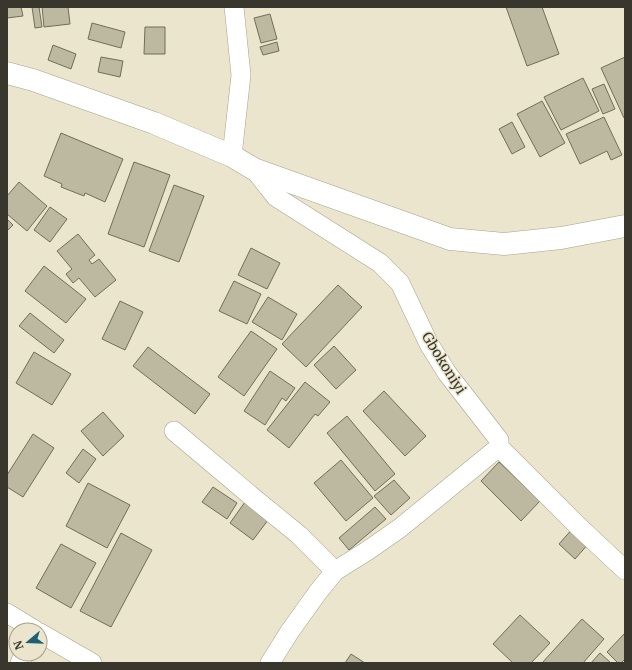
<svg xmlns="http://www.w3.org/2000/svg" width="632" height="670" font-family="Merriweather,serif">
	<rect width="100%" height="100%" fill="#eae5cc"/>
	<!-- building -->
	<g fill="#bdb8a0" stroke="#726d57">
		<path d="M7 7H21L23 16 7 18Z"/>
		<path d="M32 7H39L42 27 35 28Z"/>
		<path d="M42 7H68L70 24 44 27Z"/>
		<path d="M506 7H542L559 54 527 66Z"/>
		<path d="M270 14 277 39 261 43 254 18Z"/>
		<path d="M92 23 125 32 121 48 88 39Z"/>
		<path d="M145 27H165V54H144Z"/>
		<path d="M277 42 279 51 263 55 260 47Z"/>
		<path d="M53 45 76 54 71 69 48 60Z"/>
		<path d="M101 57 123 61 120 77 98 72Z"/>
		<path d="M625 57V118H624L601 68Z"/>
		<path d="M583 78 599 111 561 130 544 97Z"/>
		<path d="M604 84 615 109 603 114 592 89Z"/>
		<path d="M542 101 565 143 540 157 517 114Z"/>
		<path d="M604 117 622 155 611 160 607 151 580 164 566 134Z"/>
		<path d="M512 122 525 147 512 154 499 129Z"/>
		<path d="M61 133 123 159 105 202 85 193 84 196 61 187 62 184 44 176Z"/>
		<path d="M134 162 170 175 144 247 108 234Z"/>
		<path d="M19 182 47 206 27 231 7 214V196Z"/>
		<path d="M174 185 204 196 179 262 149 251Z"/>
		<path d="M50 207 67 219 50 242 34 230Z"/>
		<path d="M7 219 13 225 7 231Z"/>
		<path d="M78 234 95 255 89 260 92 264 99 259 116 280 95 297 79 278 73 283 66 274 72 269 57 251Z"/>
		<path d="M251 248 280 263 267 289 238 275Z"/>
		<path d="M44 266 86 299 66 323 25 291Z"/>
		<path d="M234 281 261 294 247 324 219 311Z"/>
		<path d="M338 285 362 307 306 367 282 344Z"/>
		<path d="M268 297 297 314 282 340 252 322Z"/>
		<path d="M120 301 143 312 125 350 102 339Z"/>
		<path d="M30 313 64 340 54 353 19 326Z"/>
		<path d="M251 331 277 349 244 396 218 377Z"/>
		<path d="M334 346 356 370 336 389 314 365Z"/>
		<path d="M148 347 210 394 195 414 133 366Z"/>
		<path d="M34 352 71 374 52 405 16 383Z"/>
		<path d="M270 371 295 388 286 401 282 398 265 425 244 411Z"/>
		<path d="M305 382 330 402 318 416 315 414 289 448 267 430Z"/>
		<path d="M384 391 426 436 405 456 363 411Z"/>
		<path d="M103 412 124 436 103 456 81 431Z"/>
		<path d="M347 416 395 474 375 491 327 433Z"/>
		<path d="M33 434 54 448 23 497 7 487V475Z"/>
		<path d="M83 449 96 459 79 483 66 473Z"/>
		<path d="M341 460 373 498 346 521 314 483Z"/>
		<path d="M499 462 540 501 521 521 481 481Z"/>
		<path d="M394 480 410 498 391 515 374 496Z"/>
		<path d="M88 483 130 505 107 548 66 526Z"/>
		<path d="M213 487 237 503 227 519 202 502Z"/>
		<path d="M245 502 268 520 253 540 230 523Z"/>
		<path d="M375 507 386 519 349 550 339 538Z"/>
		<path d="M574 527 590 542 575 559 559 544Z"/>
		<path d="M121 533 152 550 111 627 80 611Z"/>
		<path d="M61 544 96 563 71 608 36 588Z"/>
		<path d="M520 615 550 643 531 663H513L493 644Z"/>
		<path d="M582 619 604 639 583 663H542Z"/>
		<path d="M625 633V659L621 663H618L607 652Z"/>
		<path d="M600 653 611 663H591Z"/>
		<path d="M351 654 365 663H345Z"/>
	</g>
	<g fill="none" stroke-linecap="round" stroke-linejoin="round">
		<defs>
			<g id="minor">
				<path d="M232 156 241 75 234 7"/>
				<path d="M254 169 276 197 380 263 400 283 429 344 447 373 499 440V447L578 526 625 570"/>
				<path d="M174 431 256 500 299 535 335 571"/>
				<path d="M7 613 35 630"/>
				<path d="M40 633 92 663"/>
				<path d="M20 663 24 654"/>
				<path d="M270 663 290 631 318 592 335 571 367 551 400 528 499 447"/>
			</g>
			<path id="major" d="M7 73 33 80 154 123 232 156 254 169 450 239 504 244 561 238 625 226"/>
		</defs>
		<!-- minor casing -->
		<use href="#minor" stroke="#a7a28b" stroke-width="20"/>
		<!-- major casing -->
		<use href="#major" stroke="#a7a28b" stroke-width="23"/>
		<!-- minor -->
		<use href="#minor" stroke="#fff" stroke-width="19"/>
		<!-- major -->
		<use href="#major" stroke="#fff" stroke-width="22"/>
	</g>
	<g text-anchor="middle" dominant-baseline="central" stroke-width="3" stroke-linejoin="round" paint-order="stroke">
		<!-- street labels -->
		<g font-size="14" fill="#39372d" stroke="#eae5cc">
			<text transform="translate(444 363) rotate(58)">Gbokoniyi</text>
		</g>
	</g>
	<!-- border -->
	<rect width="632" height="670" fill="none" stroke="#39372d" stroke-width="16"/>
	<!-- north arrow -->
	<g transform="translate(28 642) rotate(251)"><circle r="19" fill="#eae5cc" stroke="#a39f8c"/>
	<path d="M0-3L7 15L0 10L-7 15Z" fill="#1f5f74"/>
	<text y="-6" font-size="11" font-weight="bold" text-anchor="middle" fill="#39372d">N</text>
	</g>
</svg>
